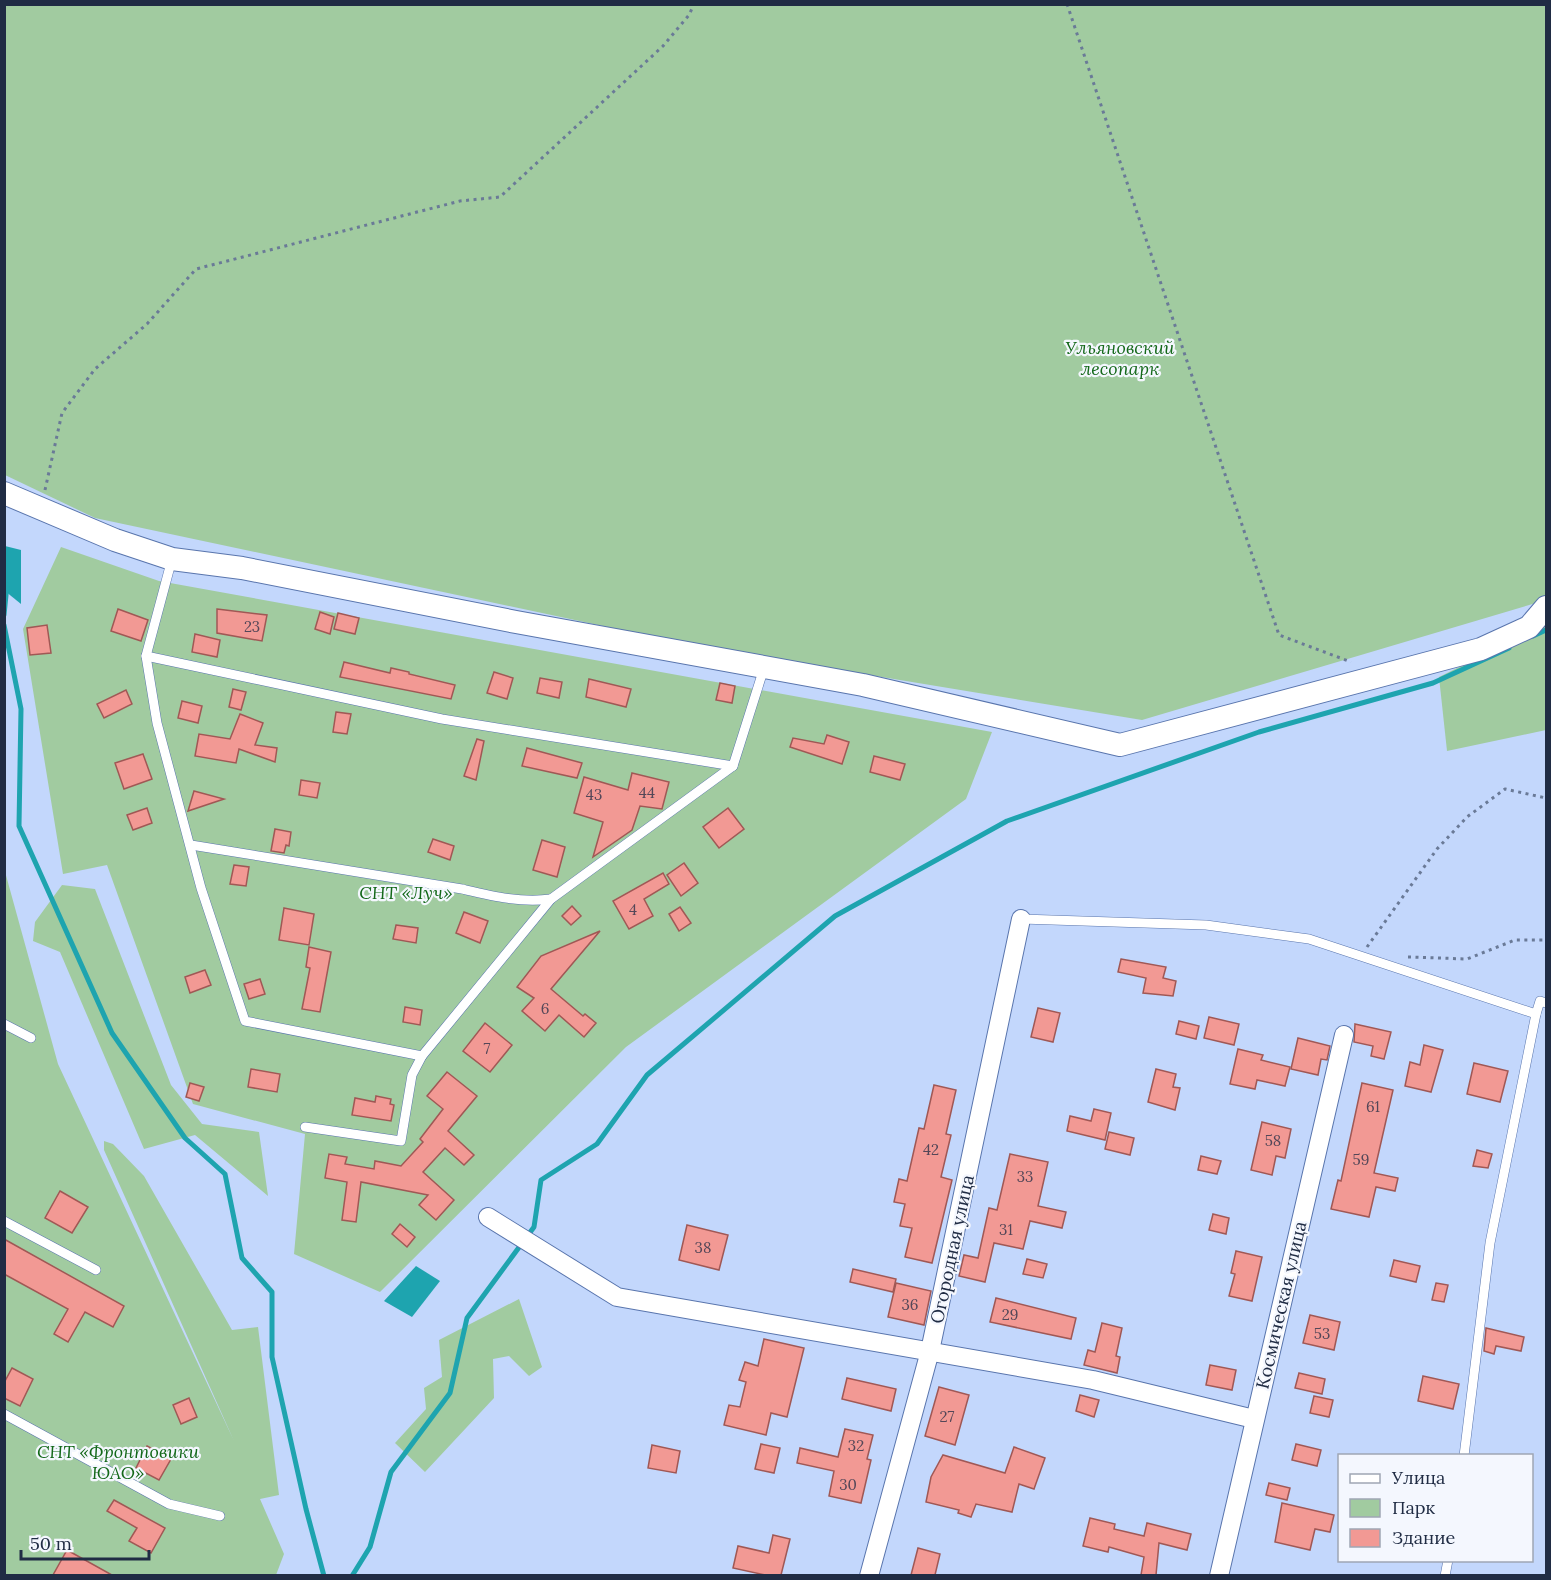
<svg xmlns="http://www.w3.org/2000/svg" width="1551" height="1580" font-family="Lora,serif">
	<rect width="100%" height="100%" fill="#c3d7fc"/>
	<!-- green -->
	<g fill="#a1cba0">
		<path d="M4 5H1546V600L1142 720 706 648 95 518 5 475Z"/>
		<path d="M61 547 159 581 992 732 966 799 626 1047 380 1292 294 1254 305 1134 193 1104 107 865 63 874 23 629Z"/>
		<path d="M1546 624V730L1447 751 1439 677Z"/>
		<path d="M4 868 58 1064 234 1441 104 1150V1141L113 1144 144 1176 232 1330 258 1327 279 1495 260 1499 284 1554 276 1575H5Z"/>
		<path d="M62 885 95 889 171 1085 202 1124 259 1132 268 1196 195 1135 144 1149 60 952 33 941 35 922Z"/>
		<path d="M519 1299 542 1367 529 1376 509 1356 493 1359 494 1398 425 1472 395 1443 426 1409 424 1388 442 1377 439 1340Z"/>
	</g>
	<!-- water -->
	<g fill="#1ea4af">
		<path d="M5 546 21 550V604L5 591Z"/>
		<path d="M416 1266 440 1281 412 1317 384 1301Z"/>
	</g>
	<g fill="none" stroke-linecap="round" stroke-linejoin="round">
		<!-- stream -->
		<g stroke="#1ea4af" stroke-width="5">
			<path d="M4 615 7 585"/>
			<path d="M4 625 21 709 19 826 112 1033 185 1138 225 1174 242 1258 272 1292V1357L306 1509 324 1576"/>
			<path d="M1533 636 1546 630"/>
			<path d="M352 1576 370 1547 391 1472 450 1393 467 1318 534 1227 541 1180 597 1144 647 1075 835 916 1007 821 1259 732 1433 683 1509 648"/>
		</g>
	</g>
	<!-- building -->
	<g fill="#f29994" stroke="#a05855" stroke-width="1.5">
		<path d="M118 609 148 620 141 641 111 631Z"/>
		<path d="M217 609 267 615 262 641 217 633Z"/>
		<path d="M320 612 334 617 330 634 315 629Z"/>
		<path d="M338 613 359 618 355 634 334 629Z"/>
		<path d="M47 625 51 653 30 655 27 628Z"/>
		<path d="M195 634 220 640 217 657 192 652Z"/>
		<path d="M344 662 390 673 391 668 409 672V674L455 685 451 699 340 677Z"/>
		<path d="M494 672 513 678 507 699 487 693Z"/>
		<path d="M540 678 562 682 559 698 537 693Z"/>
		<path d="M589 679 631 689 626 707 586 697Z"/>
		<path d="M720 683 735 686 732 703 716 700Z"/>
		<path d="M233 689 246 692 241 710 229 707Z"/>
		<path d="M126 690 132 704 104 718 97 704Z"/>
		<path d="M182 701 202 706 198 723 178 718Z"/>
		<path d="M336 712 351 714 347 734 333 732Z"/>
		<path d="M240 714 263 723 255 745 277 748 275 762 239 749 236 763 195 756 199 734 230 739Z"/>
		<path d="M827 735 849 742 842 764 790 747 793 738 824 744Z"/>
		<path d="M477 739 484 741 476 780 464 776Z"/>
		<path d="M527 748 582 763 577 778 522 766Z"/>
		<path d="M143 754 152 779 124 789 115 763Z"/>
		<path d="M874 756 905 764 900 780 870 772Z"/>
		<path d="M632 773 669 782 662 809 640 806 632 830 593 857 603 822 574 813 584 777 628 790Z"/>
		<path d="M301 780 320 783 317 798 299 795Z"/>
		<path d="M194 791 224 799 188 811Z"/>
		<path d="M147 808 152 823 133 830 127 815Z"/>
		<path d="M728 808 744 829 719 848 703 827Z"/>
		<path d="M275 829 291 832 289 846 286 845 284 853 271 851Z"/>
		<path d="M433 839 454 846 450 860 428 852Z"/>
		<path d="M542 840 565 847 557 877 533 870Z"/>
		<path d="M684 863 698 883 681 896 667 875Z"/>
		<path d="M234 865 249 867 246 886 230 884Z"/>
		<path d="M663 873 669 884 644 899 653 916 629 929 613 901Z"/>
		<path d="M572 906 581 916 571 925 562 916Z"/>
		<path d="M680 907 691 923 679 931 669 914Z"/>
		<path d="M284 908 314 914 309 945 279 940Z"/>
		<path d="M464 912 488 921 480 943 456 933Z"/>
		<path d="M396 925 418 928 416 943 393 939Z"/>
		<path d="M600 931 551 989 583 1016 585 1014 596 1023 584 1037 559 1015 545 1031 522 1011 534 998 517 987 541 956Z"/>
		<path d="M309 947 331 952 320 1012 302 1009 310 968 306 967Z"/>
		<path d="M1121 959 1166 967 1163 978 1176 981 1173 996 1143 993 1146 978 1118 972Z"/>
		<path d="M205 970 211 985 190 993 185 977Z"/>
		<path d="M260 979 265 994 249 999 244 984Z"/>
		<path d="M405 1007 422 1010 420 1025 403 1022Z"/>
		<path d="M1038 1008 1060 1013 1053 1042 1031 1037Z"/>
		<path d="M1209 1017 1239 1024 1234 1045 1204 1038Z"/>
		<path d="M1179 1021 1199 1026 1196 1039 1176 1034Z"/>
		<path d="M485 1023 512 1045 490 1072 463 1051Z"/>
		<path d="M1355 1024 1391 1032 1384 1059 1371 1056 1373 1046 1354 1042Z"/>
		<path d="M1298 1038 1330 1046 1327 1060 1321 1059 1318 1075 1291 1069Z"/>
		<path d="M1424 1045 1443 1050 1431 1092 1405 1086 1410 1062 1420 1065Z"/>
		<path d="M1238 1049 1263 1055 1261 1060 1290 1067 1285 1086 1257 1080 1255 1089 1230 1084Z"/>
		<path d="M1474 1063 1508 1071 1500 1102 1467 1094Z"/>
		<path d="M251 1069 280 1074 277 1092 248 1087Z"/>
		<path d="M1156 1069 1176 1074 1173 1087 1180 1088 1175 1110 1148 1102Z"/>
		<path d="M447 1072 477 1096 448 1131 474 1155 464 1165 445 1148 423 1172 454 1200 436 1220 419 1205 428 1195 361 1182 356 1222 342 1220 347 1182 325 1178 329 1154 347 1157 345 1164 374 1169 375 1161 401 1166 423 1142 420 1139 443 1109 427 1096Z"/>
		<path d="M190 1083 204 1087 199 1101 186 1097Z"/>
		<path d="M1362 1083 1393 1090 1374 1173 1398 1178 1395 1191 1376 1187 1369 1217 1331 1209 1338 1180 1341 1181Z"/>
		<path d="M934 1085 956 1090 946 1134 951 1135 941 1177 952 1180 932 1263 905 1257 912 1228 900 1226 905 1204 894 1202 899 1179 907 1181 919 1128 924 1129Z"/>
		<path d="M376 1096 391 1099 390 1104 394 1105 391 1121 352 1115 355 1098 375 1102Z"/>
		<path d="M1094 1109 1111 1113 1105 1140 1067 1131 1070 1116 1091 1121Z"/>
		<path d="M1262 1122 1291 1129 1285 1158 1276 1156 1272 1175 1251 1170Z"/>
		<path d="M1109 1132 1134 1138 1130 1155 1105 1149Z"/>
		<path d="M1477 1150 1492 1154 1488 1168 1473 1166Z"/>
		<path d="M1010 1154 1048 1162 1038 1206 1066 1212 1062 1228 1030 1221 1023 1249 994 1243 985 1282 959 1276 964 1255 978 1258 989 1208 997 1210Z"/>
		<path d="M1201 1156 1221 1161 1217 1174 1198 1170Z"/>
		<path d="M60 1191 88 1207 72 1233 45 1218Z"/>
		<path d="M1213 1214 1229 1218 1226 1234 1209 1230Z"/>
		<path d="M400 1224 415 1237 407 1247 392 1234Z"/>
		<path d="M687 1225 728 1235 719 1270 679 1260Z"/>
		<path d="M4 1239 124 1306 113 1327 85 1312 68 1342 54 1334 68 1309 4 1274Z"/>
		<path d="M1236 1251 1262 1257 1252 1301 1229 1296 1235 1274 1231 1273Z"/>
		<path d="M1027 1259 1047 1264 1043 1278 1023 1274Z"/>
		<path d="M1394 1260 1420 1266 1416 1282 1390 1276Z"/>
		<path d="M853 1269 896 1279 893 1292 850 1282Z"/>
		<path d="M896 1283 931 1291 924 1325 888 1317Z"/>
		<path d="M1436 1283 1448 1285 1444 1302 1432 1300Z"/>
		<path d="M996 1298 1076 1318 1071 1339 990 1322Z"/>
		<path d="M1310 1315 1340 1322 1334 1350 1303 1343Z"/>
		<path d="M1102 1323 1122 1328 1116 1356 1120 1357 1117 1373 1084 1365 1088 1350 1095 1352Z"/>
		<path d="M1486 1328 1524 1337 1521 1351 1496 1346 1494 1354 1484 1351Z"/>
		<path d="M764 1339 804 1348 787 1417 771 1413 766 1435 724 1425 729 1405 740 1407 746 1382 739 1380 745 1362 758 1366Z"/>
		<path d="M1210 1365 1236 1370 1232 1390 1206 1385Z"/>
		<path d="M12 1368 33 1379 20 1406 4 1398V1383Z"/>
		<path d="M1299 1373 1325 1379 1322 1394 1295 1388Z"/>
		<path d="M1423 1376 1459 1384 1453 1409 1418 1401Z"/>
		<path d="M847 1378 896 1389 891 1411 842 1399Z"/>
		<path d="M939 1387 969 1395 955 1445 925 1436Z"/>
		<path d="M1080 1395 1099 1400 1094 1417 1076 1411Z"/>
		<path d="M1314 1396 1333 1400 1329 1417 1310 1413Z"/>
		<path d="M189 1398 197 1417 181 1424 173 1405Z"/>
		<path d="M845 1429 873 1435 867 1459 871 1460 861 1503 829 1496 834 1471 797 1463 800 1448 838 1457Z"/>
		<path d="M761 1444 780 1448 774 1473 755 1469Z"/>
		<path d="M1296 1444 1321 1450 1317 1466 1292 1460Z"/>
		<path d="M652 1445 680 1451 676 1473 648 1468Z"/>
		<path d="M147 1446 171 1459 159 1480 136 1468Z"/>
		<path d="M1014 1447 1045 1458 1034 1489 1019 1484 1012 1512 976 1504 971 1517 958 1513 959 1510 926 1502 931 1477 943 1455 1005 1473Z"/>
		<path d="M1269 1483 1290 1488 1287 1500 1266 1495Z"/>
		<path d="M114 1500 165 1528 151 1553 129 1541 137 1528 107 1511Z"/>
		<path d="M1282 1503 1334 1515 1330 1532 1315 1529 1310 1550 1275 1542Z"/>
		<path d="M1090 1518 1115 1524 1114 1529 1144 1536 1147 1523 1191 1534 1187 1550 1159 1543 1156 1575H1141L1144 1557 1109 1547 1108 1552 1083 1546Z"/>
		<path d="M773 1535 790 1539 781 1575H765L733 1568 738 1546 769 1553Z"/>
		<path d="M918 1548 940 1554 935 1575H911Z"/>
		<path d="M67 1550 112 1575H53Z"/>
	</g>
	<g fill="none" stroke-linecap="round" stroke-linejoin="round">
		<defs>
			<g id="service">
				<path d="M172 559 146 656 157 723 201 888 245 1021 422 1056 551 899 733 766 764 668"/>
				<path d="M146 656 442 719 733 766"/>
				<path d="M191 845 462 889C492 896 520 903 551 899"/>
				<path d="M1021 919 1206 925 1309 939 1536 1014"/>
				<path d="M4 1024 31 1038"/>
				<path d="M305 1127 401 1141 412 1075 422 1056"/>
				<path d="M4 1221 96 1270"/>
				<path d="M4 1414 169 1504 220 1516"/>
				<path d="M1464 1456 1490 1243 1536 1014 1540 1001 1546 1003"/>
				<path d="M1445 1576 1448 1560"/>
			</g>
			<g id="minor">
				<path d="M488 1217 617 1297 1093 1380 1254 1419"/>
				<path d="M869 1576 930 1351 1021 919"/>
				<path d="M1219 1576 1344 1035"/>
			</g>
			<path id="tertiary" d="M4 493 115 540 172 559 242 568 516 622 863 685 1120 745 1481 649 1529 627 1546 607"/>
		</defs>
		<!-- service casing -->
		<use href="#service" stroke="#5975ad" stroke-width="10"/>
		<!-- minor casing -->
		<use href="#minor" stroke="#5975ad" stroke-width="20"/>
		<!-- tertiary casing -->
		<use href="#tertiary" stroke="#5975ad" stroke-width="24"/>
		<!-- path -->
		<g stroke="#6a7a97" stroke-width="3" stroke-dasharray="3 4.5" stroke-linecap="butt">
			<path d="M1067 4 1279 635 1351 662"/>
			<path d="M45 490 62 413 95 369 147 324 196 269 460 201 500 197 663 46 689 15 694 4"/>
			<path d="M1367 947 1437 849 1467 817 1505 789 1546 798"/>
			<path d="M1408 957 1467 959 1515 940H1546"/>
		</g>
		<!-- service -->
		<use href="#service" stroke="#fff" stroke-width="9"/>
		<!-- minor -->
		<use href="#minor" stroke="#fff" stroke-width="18"/>
		<!-- tertiary -->
		<use href="#tertiary" stroke="#fff" stroke-width="22"/>
	</g>
	<g text-anchor="middle" dominant-baseline="central" stroke-width="4.5" stroke-linejoin="round" paint-order="stroke">
		<!-- number labels -->
		<g font-size="15" fill="#544758">
			<text x="252" y="626">23</text>
			<text x="647" y="792">44</text>
			<text x="594" y="794">43</text>
			<text x="633" y="909">4</text>
			<text x="545" y="1008">6</text>
			<text x="487" y="1048">7</text>
			<text x="1373" y="1106">61</text>
			<text x="1273" y="1140">58</text>
			<text x="931" y="1149">42</text>
			<text x="1361" y="1159">59</text>
			<text x="1025" y="1176">33</text>
			<text x="1006" y="1229">31</text>
			<text x="703" y="1247">38</text>
			<text x="910" y="1304">36</text>
			<text x="1010" y="1314">29</text>
			<text x="1322" y="1333">53</text>
			<text x="947" y="1416">27</text>
			<text x="856" y="1445">32</text>
			<text x="848" y="1484">30</text>
		</g>
		<!-- park labels -->
		<g font-size="18" font-style="italic" fill="#136819" stroke="#f4f7fe">
			<text x="1120" y="347">Ульяновский<tspan x="1120" dy="21">лесопарк</tspan></text>
			<text x="406" y="892">СНТ «Луч»</text>
			<text x="118" y="1451">СНТ «Фронтовики<tspan x="118" dy="21">ЮАО»</tspan></text>
		</g>
		<!-- street labels -->
		<g font-size="18" fill="#202c44" stroke="#f4f7fe">
			<text transform="translate(952 1249) rotate(-78)">Огородная улица</text>
			<text transform="translate(1281 1305) rotate(-77)">Космическая улица</text>
		</g>
	</g>
	<!-- border -->
	<rect width="1551" height="1580" fill="none" stroke="#202c44" stroke-width="12"/>
	<!-- legend -->
	<rect x="1338" y="1454" width="195" height="108" fill="#f4f7fe" stroke="#9fa6b4" stroke-width="1.5"/>
	<rect x="1350" y="1474" width="30" height="9" fill="#ffffff" stroke="#9fa6b4" stroke-width="1.5"/>
	<text x="1392" y="1484" font-size="18" fill="#202c44">Улица</text>
	<rect x="1350" y="1499" width="30" height="18" fill="#a1cba0" stroke="#9fa6b4" stroke-width="1.5"/>
	<text x="1392" y="1514" font-size="18" fill="#202c44">Парк</text>
	<rect x="1350" y="1529" width="30" height="18" fill="#f29994" stroke="#9fa6b4" stroke-width="1.5"/>
	<text x="1392" y="1544" font-size="18" fill="#202c44">Здание</text>
	<!-- scale -->
	<path d="M21 1550v9h128v-9" fill="none" stroke="#202c44" stroke-width="3"/>
	<text x="30" y="1550" font-size="18" fill="#202c44" stroke="#f4f7fe" stroke-width="4.5" paint-order="stroke">50 m</text>
</svg>
